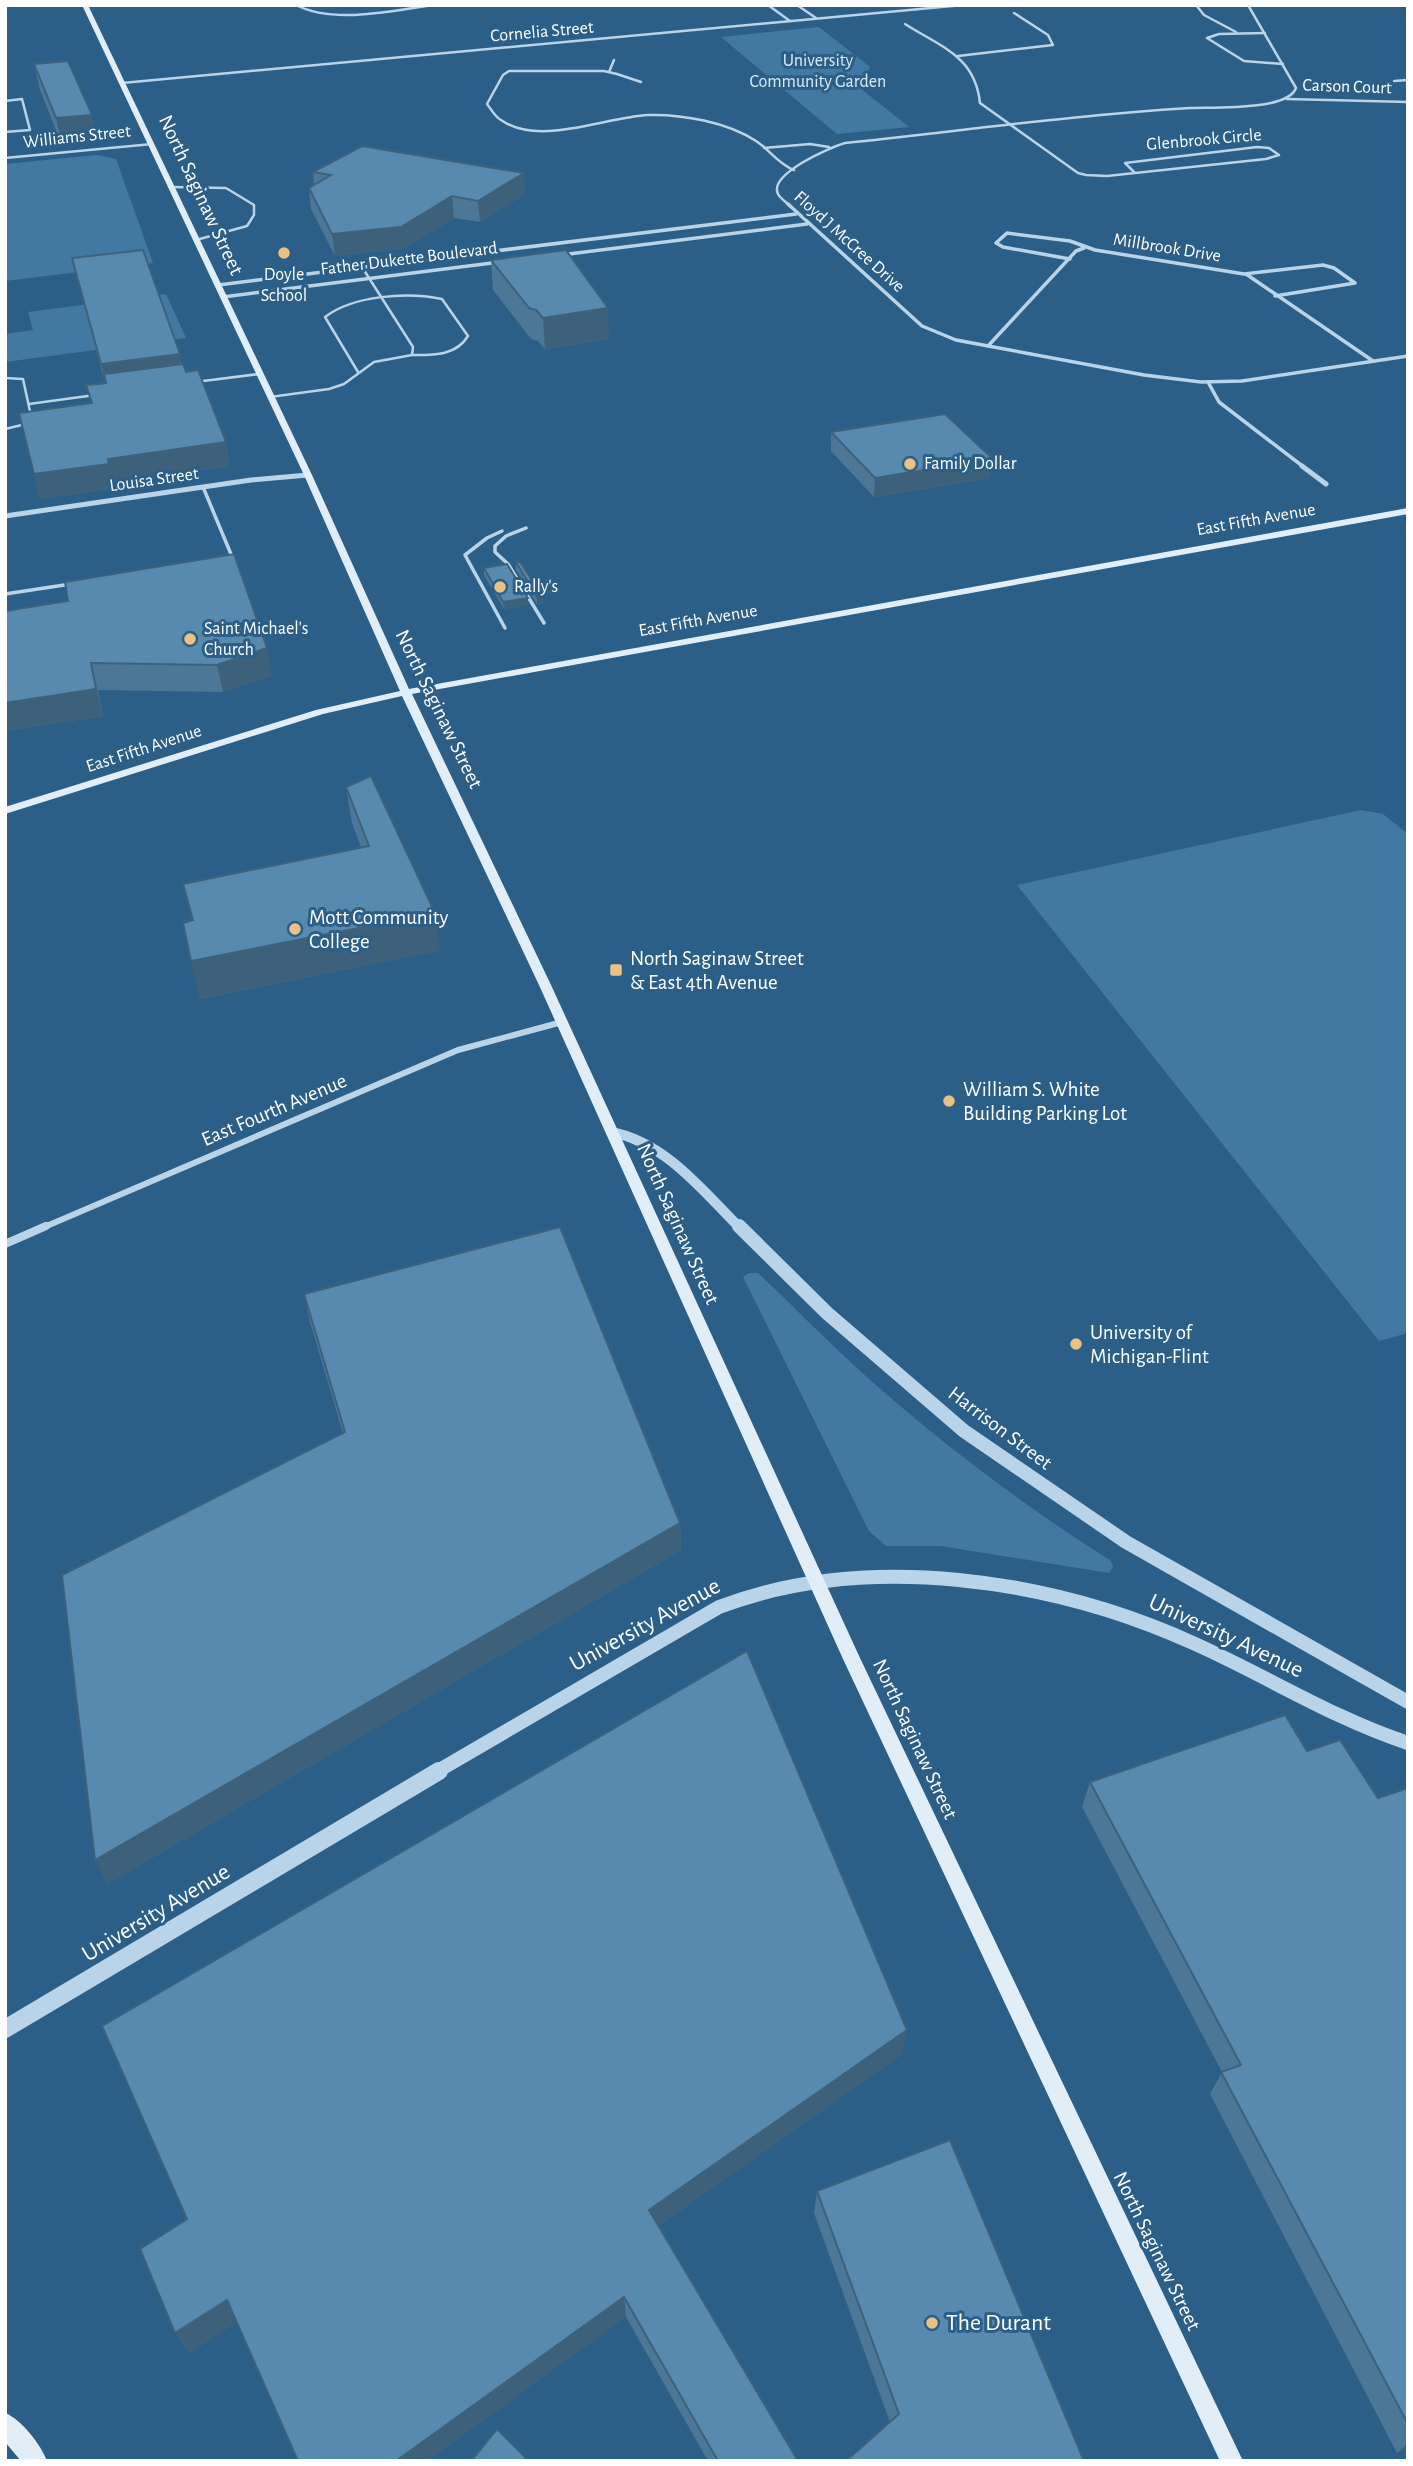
<svg xmlns="http://www.w3.org/2000/svg" width="1413" height="2466" font-family="'Alegreya Sans',sans-serif">
	<rect width="100%" height="100%" fill="#2c5f88"/>
	<!-- green -->
	<g fill="#4179a3">
		<path d="M819 27 870 67 860 88 909 127 837 134 721 37Z"/>
		<path d="M97 155 116 159 153 263 5 281V164Z"/>
		<path d="M166 294 186 338 5 362V334L33 330 28 312Z"/>
		<path d="M1361 810 1383 814 1408 834V1333L1379 1341 1017 885Z"/>
		<path d="M749 1273H758C797 1310 836 1350 877 1386 950 1450 1029 1509 1111 1561L1113 1567 1109 1573 941 1546H886L869 1531 743 1277Z"/>
	</g>
	<g fill="none" stroke-linecap="round" stroke-linejoin="round">
		<!-- service-far1 -->
		<g stroke="#b9d4e8" stroke-width="2.5">
			<path d="M609 72 614 60"/>
			<path d="M617 74 641 82"/>
			<path d="M1394 81 1408 80"/>
			<path d="M5 101 22 99 30 130 5 132"/>
			<path d="M172 187 226 188 254 205V215L247 226 196 240"/>
			<path d="M358 372 325 317C354 295 407 292 442 299L468 336C456 356 433 355 412 355"/>
			<path d="M5 378 23 379 31 416"/>
			<path d="M195 382 259 374"/>
			<path d="M270 397 329 389 344 384 374 362 412 355 413 347 362 267"/>
			<path d="M29 404 95 395"/>
			<path d="M5 429 26 424"/>
		</g>
		<!-- service -->
		<g stroke="#b9d4e8" stroke-width="3.5">
			<path d="M203 487 233 559"/>
			<path d="M526 528 506 536 495 546V552L508 564 544 623"/>
			<path d="M502 531 487 538 465 555 505 628"/>
			<path d="M5 594 71 584"/>
		</g>
		<!-- minor-far4 -->
		<g stroke="#b9d4e8" stroke-width="2.5">
			<path d="M296 5C335 25 392 10 434 5"/>
			<path d="M768 5 790 21"/>
			<path d="M797 5 816 18"/>
			<path d="M1196 5 1204 15 1236 32"/>
			<path d="M905 24C941 47 975 56 980 103L1078 173 1086 175 1107 176 1266 159 1279 155 1269 148 1257 147 1125 163 1135 173"/>
			<path d="M1265 33 1219 34 1207 38 1244 61 1283 64"/>
			<path d="M958 56 1053 45 1048 35 1014 13"/>
			<path d="M617 74 604 71H509L503 75 487 104C491 109 495 117 501 120 539 147 605 117 648 115 682 114 727 122 756 141 770 150 778 164 794 170"/>
			<path d="M122 83 963 5"/>
			<path d="M1287 99 1408 102"/>
			<path d="M764 148 810 144 829 147"/>
			<path d="M5 158 152 144"/>
			<path d="M790 206C787 203 780 198 778 194 768 174 831 147 845 143 960 131 1075 115 1190 108 1212 107 1288 111 1296 88L1248 5"/>
		</g>
		<!-- minor-far3 -->
		<g stroke="#b9d4e8" stroke-width="3.5">
			<path d="M788 204 922 326 956 340 1144 375 1201 382 1242 381 1408 356"/>
			<path d="M561 255 807 224"/>
			<path d="M1070 259 1003 247 996 243 1007 233 1070 241 1095 250 1244 274 1323 265 1334 268 1355 283 1275 296"/>
			<path d="M1246 274 1373 361"/>
			<path d="M218 285 796 214"/>
			<path d="M223 297 500 262"/>
			<path d="M988 346 1076 251 1084 248"/>
			<path d="M1208 382 1219 402 1305 468"/>
		</g>
		<!-- minor-far2 -->
		<g stroke="#b9d4e8" stroke-width="5">
			<path d="M1302 466 1326 484"/>
			<path d="M5 516 251 480 308 475"/>
		</g>
		<!-- minor-far1 -->
		<path stroke="#b9d4e8" stroke-width="6" d="M42 1228 458 1050 562 1022"/>
		<!-- minor -->
		<path stroke="#b9d4e8" stroke-width="8" d="M5 1244 46 1226"/>
		<!-- tertiary-far2 -->
		<path stroke="#b9d4e8" stroke-width="10" d="M611 1132C665 1142 703 1191 740 1228"/>
		<!-- tertiary-far1 -->
		<g stroke="#b9d4e8" stroke-width="14">
			<path d="M739 1226 827 1313 964 1431 1126 1542 1408 1702"/>
			<path d="M436 1772 719 1607C867 1551 1052 1579 1193 1643 1265 1675 1332 1718 1408 1743"/>
		</g>
		<!-- tertiary -->
		<path stroke="#b9d4e8" stroke-width="18" d="M5 2029 439 1771"/>
		<!-- secondary -->
		<g fill="#e2eef7" fill-rule="evenodd">
			<path d="M82 5H88L312 475 409 689 1408 508V514L412 694 551 985 860 1658 1243 2461H1220L843 1659 539 985 402 696 323 714 5 814V807L316 710 400 691 304 475Z"/>
			<path d="M5 2413C21 2419 41 2445 47 2461H21L5 2442Z"/>
		</g>
	</g>
	<!-- wall -->
	<g fill="#4c7797">
		<path d="M34 64 97 141 62 145 40 90Z"/>
		<path d="M313 172 525 194 480 222 454 218 404 248 335 256 311 209 309 188 314 185Z"/>
		<path d="M72 258 182 364 226 442 230 466 113 483 115 488 40 499 34 474 91 403 86 385 105 383 78 282Z"/>
		<path d="M491 260 609 339 545 349 538 341 531 339 493 290Z"/>
		<path d="M831 432 990 478 874 497 831 451Z"/>
		<path d="M516 562 542 596 543 603 537 604 516 569Z"/>
		<path d="M484 568 528 605 504 609 484 575Z"/>
		<path d="M5 611 272 675 223 692 98 690 103 716 5 731Z"/>
		<path d="M346 787 440 950 200 999 192 920 183 884 361 847 352 823Z"/>
		<path d="M304 1294 680 1523 681 1550 107 1884 343 1433 310 1322Z"/>
		<path d="M1307 1751 1378 1798 1408 1788V2448L1397 2453 1210 2094 1222 2072 1082 1807 1090 1782Z"/>
		<path d="M902 2054 658 2226 798 2461H708L626 2317 236 2322 189 2353 175 2333Z"/>
		<path d="M817 2191 1084 2461 890 2422 814 2213Z"/>
	</g>
	<!-- shaded-wall -->
	<g fill="#3e617b">
		<path d="M92 115 97 141 62 145 56 118Z"/>
		<path d="M524 173 525 194 480 222 478 201Z"/>
		<path d="M452 196 454 218 404 248 335 256 332 234Z"/>
		<path d="M608 308 609 339 545 349 543 318Z"/>
		<path d="M180 354 185 380 107 390 101 364Z"/>
		<path d="M226 442 230 466 113 483 115 488 40 499 34 474 108 459Z"/>
		<path d="M993 459 990 478 874 497 875 478Z"/>
		<path d="M542 596 543 603 537 604V597Z"/>
		<path d="M528 598V605L504 609 503 602Z"/>
		<path d="M267 648 272 675 223 692 217 665Z"/>
		<path d="M91 663 103 716 5 731V703Z"/>
		<path d="M435 913 440 950 200 999 191 961Z"/>
		<path d="M680 1523 681 1550 107 1884 95 1860Z"/>
		<path d="M907 2030 902 2054 650 2232 649 2210Z"/>
		<path d="M624 2297 626 2317 428 2461H396Z"/>
		<path d="M227 2300 239 2320 189 2353 175 2333Z"/>
		<path d="M1408 2443V2448L1397 2453Z"/>
	</g>
	<!-- building -->
	<g fill="#588ab0" stroke="#3e617b" stroke-width="2">
		<path d="M68 61 92 115 56 118 34 64Z"/>
		<path d="M362 146 524 173 478 201 452 196 401 227 332 234 309 188 331 175 313 172Z"/>
		<path d="M143 250 180 354 101 364 72 258Z"/>
		<path d="M566 250 608 308 543 318 536 310 529 308 491 260Z"/>
		<path d="M183 364 186 372 198 370 226 442 108 459 109 464 34 474 19 413 92 403 86 385 106 383 104 374Z"/>
		<path d="M945 414 993 459 875 478 831 432Z"/>
		<path d="M234 554 267 648 217 665 91 663 96 689 5 703V611L68 601 65 582Z"/>
		<path d="M516 562H520L542 596 537 597Z"/>
		<path d="M507 564 528 598 503 602 484 568Z"/>
		<path d="M371 776 435 913 191 961 183 923 193 920 183 884 369 846 346 787Z"/>
		<path d="M560 1227 680 1523 95 1860 62 1575 345 1432 304 1294Z"/>
		<path d="M747 1651 907 2030 649 2210 798 2461H718L624 2297 396 2461H298L227 2300 175 2333 140 2249 187 2219 102 2026Z"/>
		<path d="M1285 1715 1307 1751 1340 1740 1378 1798 1408 1788V2424L1221 2072 1241 2065 1090 1782Z"/>
		<path d="M950 2140 1084 2461H846L899 2414 817 2191Z"/>
		<path d="M497 2429 529 2461H471Z"/>
	</g>
	<!-- markers -->
	<g fill="#edc181" stroke="#2c5f88" stroke-width="2.5">
		<circle cx="284" cy="253" r="7"/>
		<circle cx="910" cy="464" r="7"/>
		<circle cx="500" cy="587" r="7"/>
		<circle cx="190" cy="639" r="7"/>
		<circle cx="295" cy="929" r="7"/>
		<rect x="609" y="963" width="14" height="14" rx="3.5"/>
		<circle cx="949" cy="1101" r="7"/>
		<circle cx="1076" cy="1344" r="7"/>
		<circle cx="932" cy="2323" r="7"/>
	</g>
	<g text-anchor="middle" dominant-baseline="central" stroke-width="6" stroke-linejoin="round" paint-order="stroke">
		<!-- far-street labels -->
		<g font-size="18" fill="#fff" stroke="#2c5f88">
			<text transform="translate(542 32) rotate(-5)">Cornelia Street</text>
			<text transform="translate(1347 87) rotate(2)">Carson Court</text>
			<text transform="translate(77 137) rotate(-6)">Williams Street</text>
			<text transform="translate(1204 140) rotate(-5)">Glenbrook Circle</text>
			<text transform="translate(849 242) rotate(42)">Floyd J McCree Drive</text>
			<text transform="translate(1167 248) rotate(9)">Millbrook Drive</text>
			<text transform="translate(409 259) rotate(-7)">Father Dukette Boulevard</text>
			<text transform="translate(154 480) rotate(-8)">Louisa Street</text>
			<text transform="translate(1256 520) rotate(-10)">East Fifth Avenue</text>
			<text transform="translate(698 621) rotate(-10)">East Fifth Avenue</text>
			<text transform="translate(144 749) rotate(-18)">East Fifth Avenue</text>
		</g>
		<!-- far-park labels -->
		<g font-size="18" fill="#dcebf6" stroke="#2c5f88">
			<text x="818" y="61">University<tspan x="818" dy="21">Community Garden</tspan></text>
		</g>
		<!-- far-poi labels -->
		<g font-size="18" fill="#fff" stroke="#2c5f88" text-anchor="start">
			<text x="284" y="275" text-anchor="middle">Doyle<tspan x="284" dy="21">School</tspan></text>
			<text x="924" y="464">Family Dollar</text>
			<text x="514" y="587">Rally's</text>
			<text x="204" y="629">Saint Michael's<tspan x="204" dy="21">Church</tspan></text>
		</g>
		<!-- street labels -->
		<g font-size="21" fill="#fff" stroke="#2c5f88">
			<text transform="translate(201 195) rotate(65)">North Saginaw Street</text>
			<text transform="translate(439 709) rotate(64)">North Saginaw Street</text>
			<text transform="translate(274 1110) rotate(-23)">East Fourth Avenue</text>
			<text transform="translate(678 1224) rotate(66)">North Saginaw Street</text>
			<text transform="translate(1000 1428) rotate(37)">Harrison Street</text>
			<text transform="translate(915 1739) rotate(65)">North Saginaw Street</text>
			<text transform="translate(1157 2251) rotate(64)">North Saginaw Street</text>
		</g>
		<!-- poi labels -->
		<g font-size="21" fill="#fff" stroke="#2c5f88" text-anchor="start">
			<text x="309" y="917">Mott Community<tspan x="309" dy="24">College</tspan></text>
			<text x="630" y="958">North Saginaw Street<tspan x="630" dy="24">&amp; East 4th Avenue</tspan></text>
			<text x="963" y="1089">William S. White<tspan x="963" dy="24">Building Parking Lot</tspan></text>
			<text x="1090" y="1332">University of<tspan x="1090" dy="24">Michigan-Flint</tspan></text>
		</g>
		<!-- near-street labels -->
		<g font-size="24" fill="#fff" stroke="#2c5f88">
			<text transform="translate(645 1625) rotate(-29)">University Avenue</text>
			<text transform="translate(1226 1636) rotate(25)">University Avenue</text>
			<text transform="translate(156 1913) rotate(-31)">University Avenue</text>
		</g>
		<!-- near-poi labels -->
		<g font-size="24" fill="#fff" stroke="#2c5f88" text-anchor="start">
			<text x="946" y="2323">The Durant</text>
		</g>
	</g>
	<!-- border -->
	<rect width="1413" height="2466" fill="none" stroke="#ffffff" stroke-width="14"/>
</svg>
